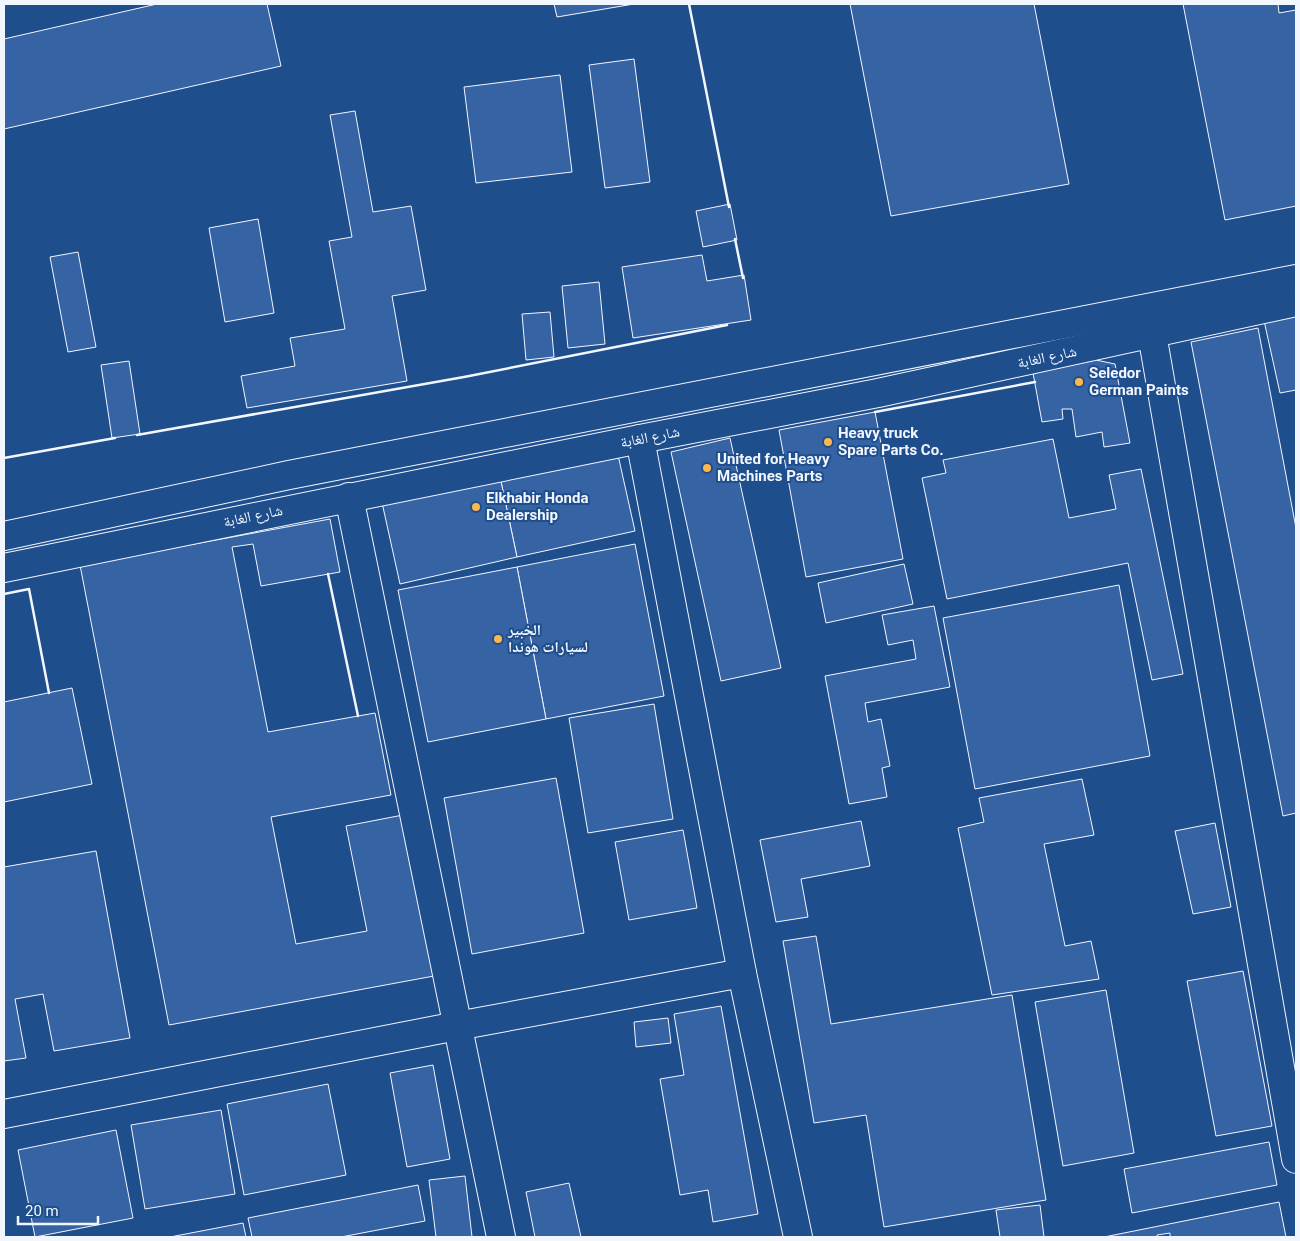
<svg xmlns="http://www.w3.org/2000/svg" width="1300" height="1241" font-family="Roboto,'Noto Naskh Arabic',sans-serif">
	<rect width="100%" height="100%" fill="#1f4e8c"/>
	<!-- building -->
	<g fill="#3563a3" stroke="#f2f6ff">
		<path d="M157 4H267L281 66 4 129V39Z"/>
		<path d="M554 4H634L557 17Z"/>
		<path d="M850 4H1034L1069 184 891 216Z"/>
		<path d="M1183 4H1278L1279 13 1296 10V206L1225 220Z"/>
		<path d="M634 59 650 182 605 188 589 65Z"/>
		<path d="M560 75 572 172 476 183 464 87Z"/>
		<path d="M355 111 373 212 411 206 426 290 392 296 407 381 247 408 241 376 295 366 290 338 345 329 329 241 352 237 330 115Z"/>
		<path d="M730 204 737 240 703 247 696 211Z"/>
		<path d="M258 219 274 313 225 322 209 228Z"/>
		<path d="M78 252 96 347 68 352 50 257Z"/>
		<path d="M702 255 707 281 744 275 751 320 633 338 622 267Z"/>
		<path d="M599 282 605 344 568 348 562 286Z"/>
		<path d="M1296 309V390L1280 393 1263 316Z"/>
		<path d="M550 312 554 357 526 360 522 314Z"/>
		<path d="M1258 328 1296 528V813L1283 816 1191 342Z"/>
		<path d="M1096 360 1115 364 1130 443 1104 447 1102 432 1076 437 1072 409H1062L1063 419 1042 422 1033 373Z"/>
		<path d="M129 361 140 434 112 438 101 365Z"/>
		<path d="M875 412 903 559 806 577 779 430Z"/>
		<path d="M730 438 781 668 721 681 671 452Z"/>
		<path d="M1053 439 1069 518 1116 509 1109 475 1141 469 1183 674 1152 680 1128 563 947 599 922 478 946 473 943 460Z"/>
		<path d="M616 446 635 531 517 557 499 472Z"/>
		<path d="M499 472 517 557 400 584 381 498Z"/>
		<path d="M330 519 340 572 261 586 253 544 232 547 268 732 375 713 391 795 271 817 296 944 367 931 346 826 403 815 434 976 169 1025 80 565Z"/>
		<path d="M635 544 664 696 546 719 517 567Z"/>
		<path d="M904 564 913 604 826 623 818 583Z"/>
		<path d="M517 567 546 719 428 742 398 590Z"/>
		<path d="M1119 585 1150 756 975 789 943 618Z"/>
		<path d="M934 606 950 687 865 703 868 722 881 719 890 766 882 768 887 797 849 804 825 676 916 659 913 640 888 645 882 615Z"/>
		<path d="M72 688 92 784 4 802V702Z"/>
		<path d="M654 704 673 819 588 833 569 718Z"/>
		<path d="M556 778 584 933 472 954 444 798Z"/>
		<path d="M1082 779 1094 835 1044 844 1065 946 1091 941 1099 979 992 995 958 828 984 822 979 798Z"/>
		<path d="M861 821 870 866 801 879 808 917 776 922 760 840Z"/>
		<path d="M1215 823 1231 907 1193 914 1175 831Z"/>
		<path d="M683 830 697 908 629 920 615 842Z"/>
		<path d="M96 851 130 1038 54 1051 43 994 15 999 26 1058 4 1061V867Z"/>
		<path d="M816 936 831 1024 1012 995 1046 1200 884 1227 866 1115 814 1123 783 941Z"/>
		<path d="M1243 971 1272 1126 1216 1136 1187 981Z"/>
		<path d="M1106 990 1134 1153 1063 1166 1035 1002Z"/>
		<path d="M721 1006 758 1214 713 1222 708 1190 680 1195 660 1079 684 1075 674 1014Z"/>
		<path d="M668 1018 671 1043 636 1047 634 1022Z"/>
		<path d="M433 1065 450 1159 407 1167 390 1073Z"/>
		<path d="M328 1084 346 1175 244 1195 227 1104Z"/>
		<path d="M221 1110 235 1194 145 1209 131 1125Z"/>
		<path d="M116 1130 133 1218 35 1237 18 1150Z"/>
		<path d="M1269 1142 1277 1185 1132 1213 1124 1169Z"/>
		<path d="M465 1176 472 1237H436L429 1180Z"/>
		<path d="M569 1183 581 1237H535L526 1192Z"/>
		<path d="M418 1185 425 1221 341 1237H252L248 1218Z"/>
		<path d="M1279 1202 1286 1237H1170V1233L1157 1235V1237H1104Z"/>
		<path d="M1040 1205 1044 1237H1000L996 1210Z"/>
		<path d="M243 1223 246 1237H170Z"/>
	</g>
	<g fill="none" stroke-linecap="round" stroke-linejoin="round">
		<defs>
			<g id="minor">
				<path d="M1152 334 1296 1159"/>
				<path d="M640 439 742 973 798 1237"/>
				<path d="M349 497 501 1237"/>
				<path d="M4 1114 457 1026 742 973"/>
			</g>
			<g id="major">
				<path d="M4 536 289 475 1296 279"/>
				<path d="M4 568 640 439 878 393 1296 302"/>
			</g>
		</defs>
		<!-- minor casing -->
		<use href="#minor" stroke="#f2f6ff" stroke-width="30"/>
		<!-- major casing -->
		<use href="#major" stroke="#f2f6ff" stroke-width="30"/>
		<!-- minor -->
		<use href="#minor" stroke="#1f4e8c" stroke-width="28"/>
		<!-- major -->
		<use href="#major" stroke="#1f4e8c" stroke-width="28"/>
		<!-- wall -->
		<g stroke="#f2f6ff" stroke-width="2.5">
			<path d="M689 4 729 207"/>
			<path d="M735 239 743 278"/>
			<path d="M875 412 1035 382"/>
			<path d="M137 435 464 377 727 325"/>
			<path d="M4 458 115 438"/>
			<path d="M328 574 358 716"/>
			<path d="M4 594 29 589 49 693"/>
		</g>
	</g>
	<!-- markers -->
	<g fill="#ffb74d" stroke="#1f4e8c" stroke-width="2">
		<circle cx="1079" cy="382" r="5"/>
		<circle cx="828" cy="442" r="5"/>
		<circle cx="707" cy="468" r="5"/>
		<circle cx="476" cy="507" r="5"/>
		<circle cx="498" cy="639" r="5"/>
	</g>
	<g text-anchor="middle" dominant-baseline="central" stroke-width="4" stroke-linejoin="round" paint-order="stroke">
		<!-- street labels -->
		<g font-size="15" fill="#f2f6ff" stroke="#1f4e8c">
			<text transform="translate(1047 357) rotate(-12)">شارع الغابة</text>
			<text transform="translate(650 437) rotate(-11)">شارع الغابة</text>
			<text transform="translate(253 516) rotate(-12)">شارع الغابة</text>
		</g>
		<!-- poi labels -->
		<g font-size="15" font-weight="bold" fill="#f2f6ff" stroke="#1f4e8c" text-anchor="start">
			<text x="1089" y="373">Seledor<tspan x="1089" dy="17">German Paints</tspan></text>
			<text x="838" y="433">Heavy truck<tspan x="838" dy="17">Spare Parts Co.</tspan></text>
			<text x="717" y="459">United for Heavy<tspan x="717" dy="17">Machines Parts</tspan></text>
			<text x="486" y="498">Elkhabir Honda<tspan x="486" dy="17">Dealership</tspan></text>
			<text x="508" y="630">الخبير<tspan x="508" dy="17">لسيارات هوندا</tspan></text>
		</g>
	</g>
	<!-- border -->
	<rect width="1300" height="1241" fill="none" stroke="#f2f6ff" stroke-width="10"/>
	<!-- scale -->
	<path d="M18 1216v8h80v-8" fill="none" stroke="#f2f6ff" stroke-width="2.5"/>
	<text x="25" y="1216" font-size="15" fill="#f2f6ff" stroke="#1f4e8c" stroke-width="4" paint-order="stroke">20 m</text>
</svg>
